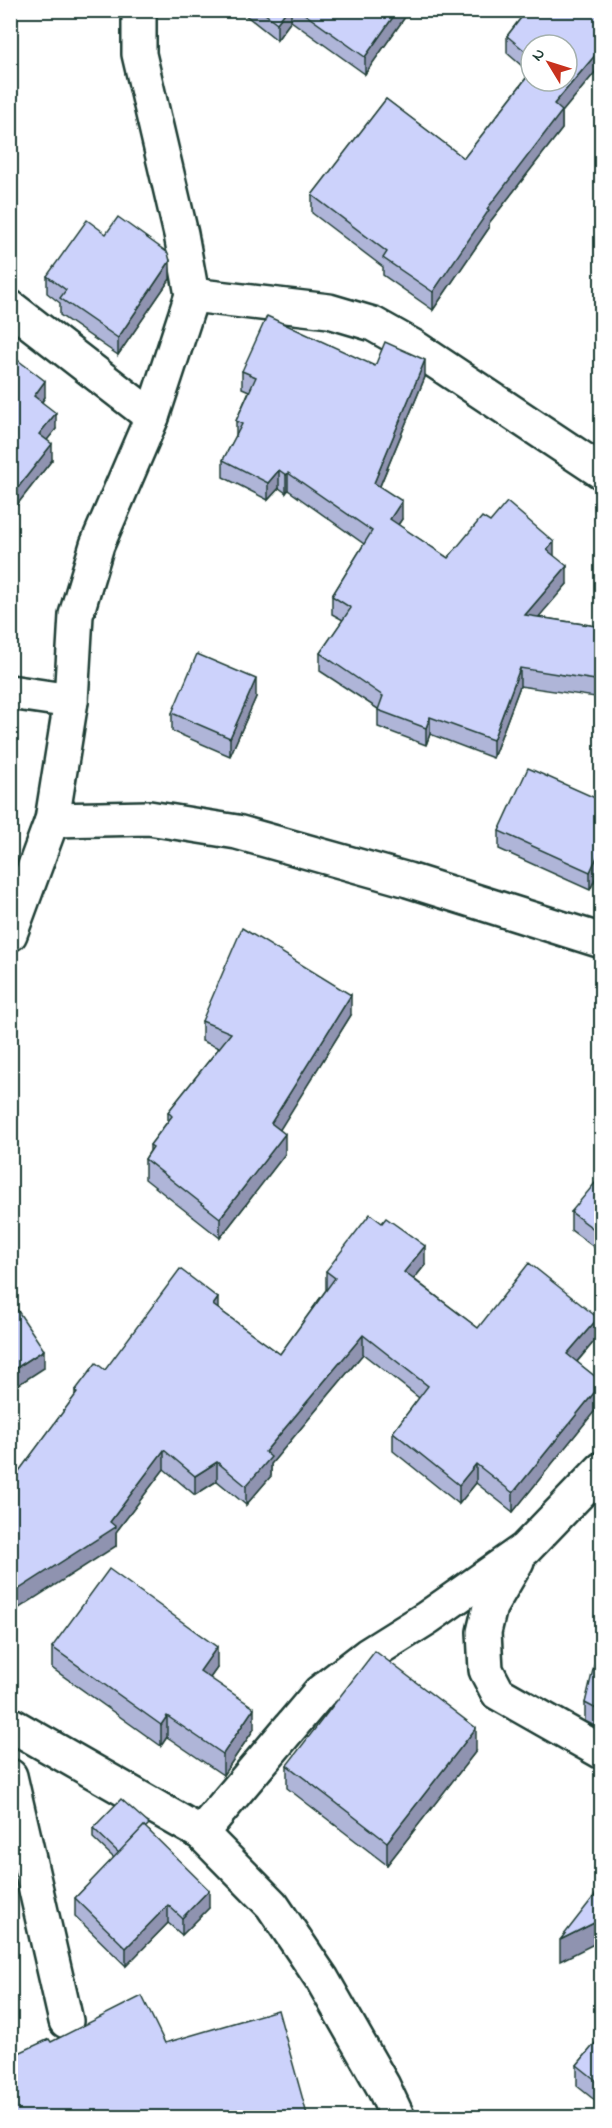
<svg xmlns="http://www.w3.org/2000/svg" width="612" height="2128" font-family="'Indie Flower',sans-serif">
	<rect width="100%" height="100%" fill="#fff"/>
	<filter id="ink" filterUnits="userSpaceOnUse"><feTurbulence type="fractalNoise" baseFrequency=".0167" numOctaves="2"/><feDisplacementMap in="SourceGraphic" scale="12" xChannelSelector="R" yChannelSelector="G"/><feConvolveMatrix kernelMatrix="1 2 1 2 8 2 1 2 1" color-interpolation-filters="sRGB"/></filter>
	<g filter="url(#ink)">
		<g fill="none" stroke-linecap="round" stroke-linejoin="round">
			<defs>
				<g id="minor">
					<path d="M192 295 329 311 373 324 414 347 602 472"/>
					<path d="M10 307 152 417"/>
					<path d="M10 692 71 701"/>
					<path d="M52 820 149 818 237 832 408 880 602 941"/>
					<path d="M10 934 52 820 71 701 76 615 97 545 152 417 192 295 181 234 139 54V10"/>
					<path d="M517 1561 490 1607 484 1632 486 1670 498 1693 602 1752"/>
					<path d="M10 1724 201 1833 272 1905 322 1979 383 2086 398 2118"/>
					<path d="M10 1776 66 2021"/>
					<path d="M201 1833 320 1692 368 1655 427 1618 525 1549 602 1469"/>
				</g>
			</defs>
			<!-- minor casing -->
			<use href="#minor" stroke="#1f3d34" stroke-width="38"/>
			<!-- minor -->
			<use href="#minor" stroke="#fff" stroke-width="33"/>
		</g>
		<!-- wall -->
		<g fill="#afb5d8" stroke="#1f3d34" stroke-width="1.5" fill-rule="evenodd">
			<path d="M239 10H410L365 74 291 21 277 40Z"/>
			<path d="M527 10H602V64L562 112V129L489 223V228L433 310 383 275V267L312 213V195L386 99 464 158 530 73 507 53V36ZM531 45H567V81H531Z"/>
			<path d="M47 276 170 279 118 355 60 315V303L47 293Z"/>
			<path d="M10 356 45 397 42 402 56 429 47 440 52 460 12 511 10 510Z"/>
			<path d="M375 366 425 377 380 486 402 519 398 525 448 558 490 522 554 556 567 584 538 617 602 627V698L520 686 493 758 430 734 426 745 378 727V709L320 671V653L343 620 332 614V596L364 544 288 490 286 493 279 488 268 500 223 477V460L236 436V421L249 391 242 388V371Z"/>
			<path d="M256 697 230 756 172 731V713Z"/>
			<path d="M602 801V864L590 890 499 849V831Z"/>
			<path d="M351 1015 279 1130 285 1154 220 1238 145 1179V1159L150 1151V1145L168 1121V1112L219 1048 202 1041V1021Z"/>
			<path d="M602 1188V1253L571 1230V1212Z"/>
			<path d="M425 1265 414 1279 478 1328 598 1337 577 1362 602 1382V1402L513 1512 476 1483 459 1504 393 1451V1432L419 1398 363 1354 271 1464V1476L246 1505 217 1481 195 1495 164 1469 116 1532V1546L17 1474 75 1396V1391L105 1370 218 1309 280 1354 326 1290V1271Z"/>
			<path d="M52 1647 217 1668 210 1678 254 1729 223 1775 167 1737 161 1746 52 1668Z"/>
			<path d="M602 1650V1730L585 1721V1703Z"/>
			<path d="M476 1751 387 1865 287 1788V1765Z"/>
			<path d="M93 1828 149 1831 209 1908 182 1935 168 1923 126 1966 75 1916V1898L114 1858 93 1838Z"/>
			<path d="M602 2035V2106L577 2086V2065Z"/>
		</g>
		<!-- shaded-wall -->
		<g fill="#8f93b0" stroke="#1f3d34" stroke-width="1.5">
			<path d="M287 10H291V21L277 40V23Z"/>
			<path d="M398 10H410L365 74V57Z"/>
			<path d="M602 47V64L562 112V129L489 223V228L433 310V292L554 104Z"/>
			<path d="M170 261V279L118 355V338Z"/>
			<path d="M425 360V377L374 500V483Z"/>
			<path d="M45 381V397L34 412V396Z"/>
			<path d="M56 413V429L39 450V434Z"/>
			<path d="M52 444V460L12 511V495Z"/>
			<path d="M279 470V488L268 500V483Z"/>
			<path d="M288 473V490L286 493V475Z"/>
			<path d="M402 501V519L390 536V519Z"/>
			<path d="M554 542V559L547 550Z"/>
			<path d="M567 566V584L525 633V615Z"/>
			<path d="M520 668V686L493 758V740Z"/>
			<path d="M256 679V697L230 756V738Z"/>
			<path d="M430 717V734L426 745V728Z"/>
			<path d="M602 846V864L590 890V872Z"/>
			<path d="M351 995V1015L271 1144V1123Z"/>
			<path d="M285 1134V1154L220 1238V1218Z"/>
			<path d="M425 1246V1265L404 1291V1272Z"/>
			<path d="M15 1274V1292L10 1295V1277Z"/>
			<path d="M218 1298V1317L213 1305Z"/>
			<path d="M598 1318V1337L567 1373V1354Z"/>
			<path d="M363 1335V1354L271 1464V1476L246 1505V1486L265 1452Z"/>
			<path d="M44 1350V1368L10 1390V1372Z"/>
			<path d="M602 1383V1402L513 1512V1493Z"/>
			<path d="M164 1450V1469L116 1532V1546L10 1614V1595L110 1522Z"/>
			<path d="M217 1462V1481L195 1495V1476Z"/>
			<path d="M476 1464V1483L459 1504V1485Z"/>
			<path d="M217 1647V1668L200 1692V1671Z"/>
			<path d="M254 1708V1729L223 1775V1754Z"/>
			<path d="M167 1716V1737L161 1746V1725Z"/>
			<path d="M476 1728V1751L387 1865V1842Z"/>
			<path d="M209 1890V1908L182 1935V1918Z"/>
			<path d="M168 1905V1923L126 1966V1948Z"/>
			<path d="M602 1919V1940L560 1961V1940Z"/>
			<path d="M237 2110V2118H223Z"/>
		</g>
		<!-- building -->
		<g fill="#ccd2fb" stroke="#1f3d34" stroke-width="1.5">
			<path d="M260 10H287L277 23Z"/>
			<path d="M299 10H398L365 57Z"/>
			<path d="M527 10H602V47L554 104 562 111 487 209 489 210 433 292 383 258 387 252 312 195 386 99 464 158 531 72V81H567V45H531V56L507 36Z"/>
			<path d="M118 217 168 253 170 261 118 338 60 298 66 290 47 276 87 220 106 234Z"/>
			<path d="M267 316 375 366 385 342 425 360 374 483 402 501 390 519 448 558 482 517 490 522 507 502 554 542 547 550 567 566 525 615 602 627V681L520 668 493 740 430 717 426 728 378 710 383 696 320 653 351 608 332 596 372 531 288 473 286 475 279 470 268 483 223 460 242 424 236 421 256 377 242 371Z"/>
			<path d="M11 355 45 381 34 396 56 413 39 434 52 444 12 495 10 494V356Z"/>
			<path d="M197 654 256 679 230 738 172 713Z"/>
			<path d="M528 768 602 801V846L590 872 499 831Z"/>
			<path d="M242 928 351 995 271 1123 285 1134 220 1218 145 1159 153 1147 150 1145 172 1116 168 1112 231 1033 202 1021Z"/>
			<path d="M595 1183 602 1188V1235L571 1212Z"/>
			<path d="M370 1214 382 1223 386 1218 425 1246 404 1272 478 1328 529 1263 598 1318 567 1354 602 1382V1383L513 1493 476 1464 459 1485 393 1432 428 1386 363 1335 265 1452 271 1457 246 1486 217 1462 195 1476 164 1450 110 1522 116 1527 10 1595V1468L17 1474 77 1393 75 1391 96 1363 105 1370 180 1269 218 1298 213 1305 280 1354 335 1278 326 1271Z"/>
			<path d="M10 1267 15 1274 10 1277Z"/>
			<path d="M10 1299 44 1350 10 1372Z"/>
			<path d="M109 1569 217 1647 200 1671 254 1708 223 1754 167 1716 161 1725 52 1647Z"/>
			<path d="M598 1649 602 1650V1712L585 1703Z"/>
			<path d="M375 1651 476 1728 387 1842 287 1765Z"/>
			<path d="M121 1799 149 1824 145 1828 144 1826 119 1853 93 1828Z"/>
			<path d="M144 1826 209 1890 182 1918 168 1905 126 1948 75 1898Z"/>
			<path d="M602 1886V1919L560 1940Z"/>
			<path d="M142 1996 165 2043 278 2010 308 2118H239L237 2110 223 2118H10V2057L49 2039 51 2042Z"/>
			<path d="M602 2035V2085L577 2065Z"/>
		</g>
	</g>
	<!-- margin -->
	<rect width="612" height="2128" fill="none" stroke="#fff" stroke-width="36"/>
	<rect x="18" y="18" width="576" height="2092" fill="none" stroke="#1f3d34" stroke-width="2" filter="url(#ink)"/>
	<!-- north arrow -->
	<g transform="translate(549 63) rotate(308)"><circle r="28" fill="#ffffff" stroke="#a5b1ae" stroke-width="1.5"/>
	<path d="M0-4.5L10 22L0 15L-10 22Z" fill="#c8321e"/>
	<text y="-9" font-size="16" font-weight="bold" text-anchor="middle" fill="#1f3d34">N</text>
	</g>
</svg>
